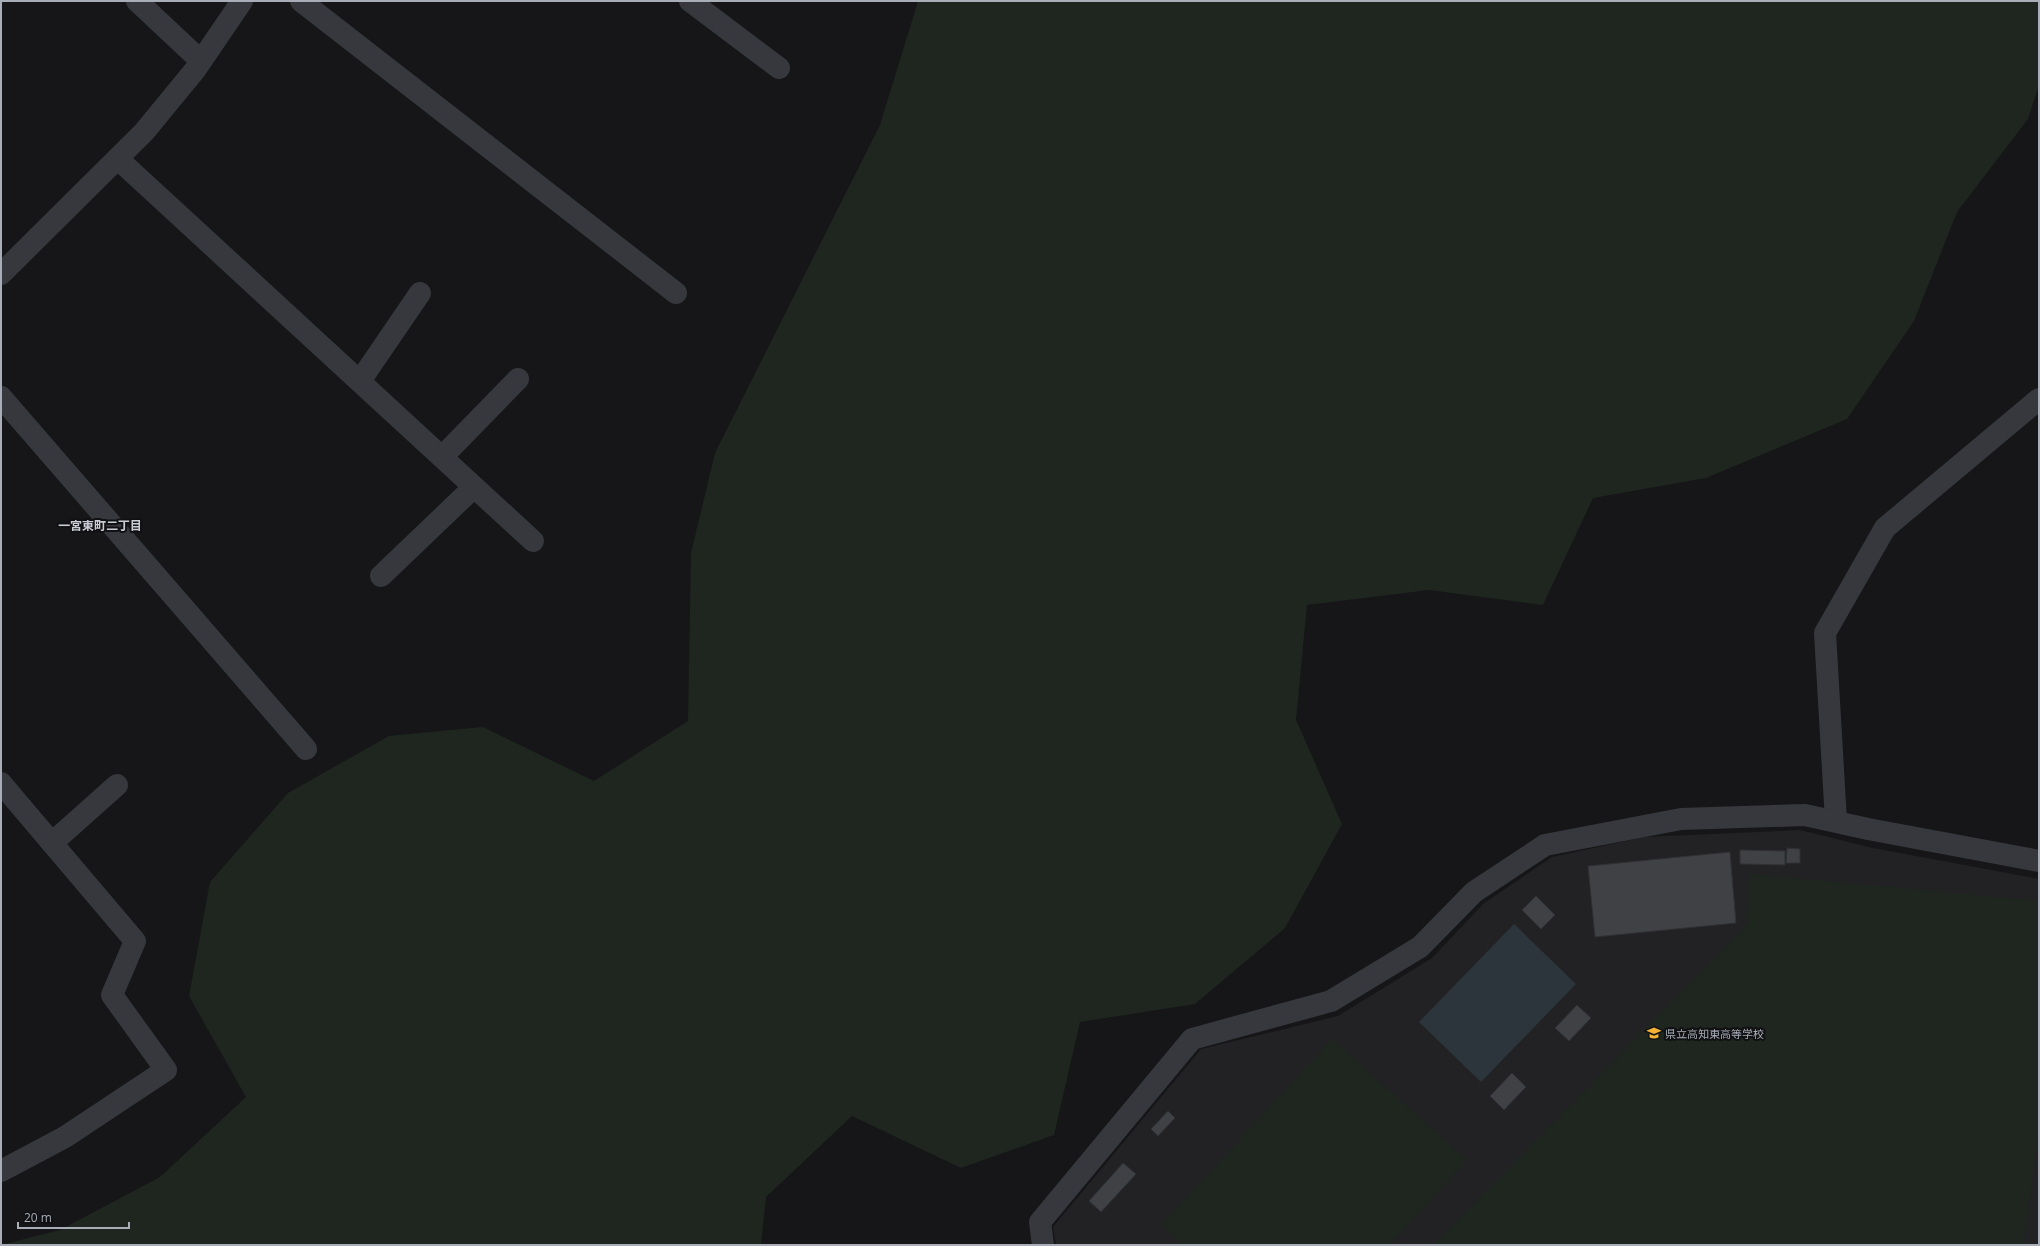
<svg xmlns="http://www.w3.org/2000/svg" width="2040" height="1246" font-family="'Open Sans','Noto Sans JP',sans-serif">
	<rect width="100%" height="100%" fill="#161618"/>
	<!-- built -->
	<path fill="#222225" d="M1800 830 1873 848 2039 879V1245H1056L1053 1227 1201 1049 1338 1016 1432 958 1483 904 1552 857 1645 837Z"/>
	<!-- green -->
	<g fill="#1e261f">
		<path d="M918 1H2039V85L2028 119 1957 212 1914 321 1847 419 1706 478 1593 498 1543 605 1429 590 1307 605 1296 720 1342 824 1285 928 1195 1004 1080 1022 1054 1135 961 1168 852 1116 766 1197 761 1245H1L60 1230 160 1177 246 1097 189 996 210 882 288 793 389 736 483 727 594 781 688 721 691 553 715 453 880 125Z"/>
		<path d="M1749 874 2039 901V1130L2023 1245H1433L1748 924Z"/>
		<path d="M1332 1039 1467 1160 1390 1245H1183L1161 1225Z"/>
	</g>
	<!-- water -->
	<path fill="#2c353c" d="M1514 924 1576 984 1481 1082 1419 1022Z"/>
	<!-- building -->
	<g fill="#404145" stroke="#303034">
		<path d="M1787 848 1800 849V863H1786Z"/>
		<path d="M1740 850 1785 851V865L1740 864Z"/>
		<path d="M1730 852 1736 923 1595 937 1588 866Z"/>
		<path d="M1536 896 1555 915 1541 929 1522 910Z"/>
		<path d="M1577 1005 1591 1018 1569 1041 1555 1028Z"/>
		<path d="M1512 1073 1526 1087 1504 1110 1490 1096Z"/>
		<path d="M1168 1111 1175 1118 1158 1136 1151 1129Z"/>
		<path d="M1123 1163 1136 1174 1101 1212 1089 1201Z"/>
	</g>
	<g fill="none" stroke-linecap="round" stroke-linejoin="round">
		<!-- street -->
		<g stroke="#37383d" stroke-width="22">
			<path d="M137 1 201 61"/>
			<path d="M301 1 676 293"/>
			<path d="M690 1 779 68"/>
			<path d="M118 159 533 541"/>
			<path d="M1 274 144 132 195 70 242 1"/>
			<path d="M360 381 420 293"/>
			<path d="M1 397 306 749"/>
			<path d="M442 457 518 379"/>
			<path d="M381 576 474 487"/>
			<path d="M1 783 135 941 112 995 166 1070 65 1137 1 1171"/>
			<path d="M1836 821 1825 633 1885 528 2039 399"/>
			<path d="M52 843 117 785"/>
			<path d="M1043 1245 1040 1222 1192 1039 1331 1001 1420 947 1474 892 1545 845 1681 819 1805 815 1868 829 2039 861"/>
		</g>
	</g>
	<!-- icons -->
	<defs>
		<symbol id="school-bare" viewBox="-9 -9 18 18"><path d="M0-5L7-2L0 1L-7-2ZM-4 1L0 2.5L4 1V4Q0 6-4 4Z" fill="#f2b134" stroke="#111113" stroke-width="2.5" paint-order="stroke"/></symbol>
	</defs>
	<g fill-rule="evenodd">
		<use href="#school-bare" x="1644" y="1023" width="20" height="20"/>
	</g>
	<g text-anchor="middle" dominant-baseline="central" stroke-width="4" stroke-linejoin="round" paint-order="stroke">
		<!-- poi labels -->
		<g font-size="11" fill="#a8adb8" stroke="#111113" text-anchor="start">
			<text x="1665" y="1033">県立高知東高等学校</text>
		</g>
		<!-- neighbourhood labels -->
		<g font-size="12" font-weight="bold" fill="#c9ccd4" stroke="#111113">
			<text x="100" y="525">一宮東町二丁目</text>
		</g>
	</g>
	<!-- border -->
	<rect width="2040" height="1246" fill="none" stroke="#a8adb8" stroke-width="4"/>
	<!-- scale -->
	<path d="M18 1222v6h111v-6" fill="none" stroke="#a8adb8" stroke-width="2"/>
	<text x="24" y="1222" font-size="12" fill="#a8adb8" stroke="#111113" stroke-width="3" paint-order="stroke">20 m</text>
</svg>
